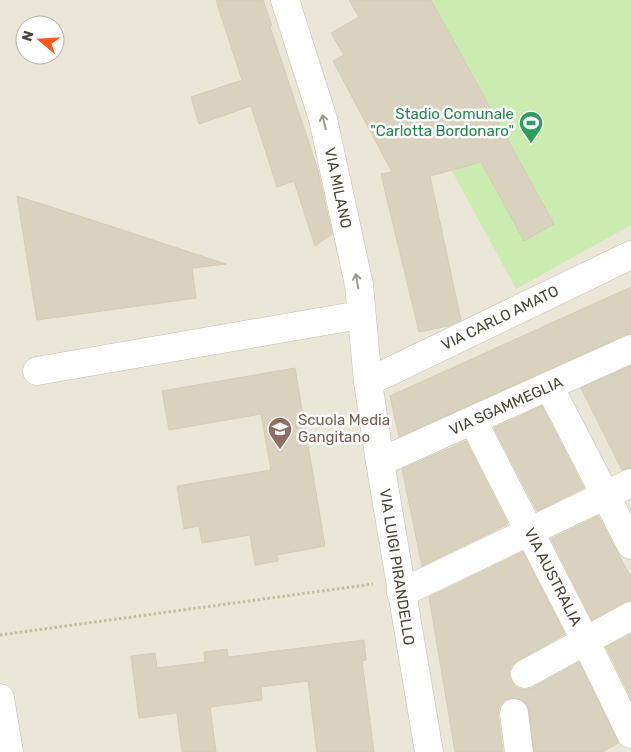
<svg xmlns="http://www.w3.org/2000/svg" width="631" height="752" font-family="Rubik,sans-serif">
	<rect width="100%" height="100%" fill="#f6f4ea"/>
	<!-- residential -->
	<path fill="#eae7d8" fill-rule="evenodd" d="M0 0H631V752H0ZM25 25H55V55H25Z"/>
	<!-- green -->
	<path fill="#caecb1" d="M349 0H631V225L516 289 452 171 447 172 440 162 374 138 333 61 344 55 331 33 359 17Z"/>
	<!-- building -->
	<g fill="#d8d2bf" stroke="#d4cbb2">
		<path d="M216 0H263L272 26 270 27 317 167 332 234 315 246 294 181 277 187 251 106 199 124 191 97 242 80Z"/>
		<path d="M349 0H431L554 224 524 241 481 162 430 176 461 320 448 326 419 332 381 174 392 172 333 61 344 55 331 33 359 17Z"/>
		<path d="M17 196 101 223 226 264 192 268 196 298 37 320Z"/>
		<path d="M631 287V334L625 335 399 437 390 396Z"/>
		<path d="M631 366V468L622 470 581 388Z"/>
		<path d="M295 368 325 546 277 555 278 561 255 565 250 535 202 543 199 526 184 529 177 486 271 470 261 414 169 430 162 391Z"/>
		<path d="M542 406 584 488 537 511 494 428Z"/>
		<path d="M466 441 508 524 422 566 402 469Z"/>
		<path d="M598 516 631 577V600L624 602 592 620 551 539Z"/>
		<path d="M523 552 565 634 517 661 511 666 509 673 511 681 517 688 524 690 532 688 579 662 619 743 602 752H534L529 711 527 704 520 699 512 698 505 700 499 707 498 715 503 752H455L429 597Z"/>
		<path d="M631 634V698L606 647Z"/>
		<path d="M364 640 366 660 362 661 374 752H317L308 681 261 687 262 700 210 707 216 752H182L177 713 139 718 131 656 155 653 157 668 205 662 204 652 227 649 228 657Z"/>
	</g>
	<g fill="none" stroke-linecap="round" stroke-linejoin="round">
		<defs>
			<g id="minor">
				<path d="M285 0 323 119 359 285 368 382 380 462 429 752"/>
				<path d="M37 371 360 315"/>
				<path d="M368 382 631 255"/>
				<path d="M549 386 631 545"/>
				<path d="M473 421 585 640 631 734"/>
				<path d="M380 462 631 349"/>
				<path d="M401 593 631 483"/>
				<path d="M525 674 631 616"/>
				<path d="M0 698 9 752"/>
				<path d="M514 713 519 752"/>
			</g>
		</defs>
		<!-- minor casing -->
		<use href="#minor" stroke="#c2bdac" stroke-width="29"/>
		<!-- path -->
		<path stroke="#c5bc9c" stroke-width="3" stroke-dasharray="2.5 2.5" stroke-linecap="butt" d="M0 635 373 584"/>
		<!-- minor -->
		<use href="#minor" stroke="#fff" stroke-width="28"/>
	</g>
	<!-- one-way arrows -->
	<defs><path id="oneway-shaft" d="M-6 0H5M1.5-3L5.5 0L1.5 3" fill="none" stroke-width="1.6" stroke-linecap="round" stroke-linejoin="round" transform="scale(1.25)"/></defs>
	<g stroke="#9c9991">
		<use href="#oneway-shaft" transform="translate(324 122) rotate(-104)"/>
		<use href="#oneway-shaft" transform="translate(357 281) rotate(-100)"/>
	</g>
	<!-- icons -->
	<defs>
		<symbol id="stadium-pin" viewBox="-11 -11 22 30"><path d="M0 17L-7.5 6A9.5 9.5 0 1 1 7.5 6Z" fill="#2e9e5b" stroke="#fff"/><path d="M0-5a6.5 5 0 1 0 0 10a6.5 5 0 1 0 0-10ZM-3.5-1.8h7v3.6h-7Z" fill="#fff"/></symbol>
		<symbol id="school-pin" viewBox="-11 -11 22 30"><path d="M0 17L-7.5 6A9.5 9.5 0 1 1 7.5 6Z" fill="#8d6e63" stroke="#fff"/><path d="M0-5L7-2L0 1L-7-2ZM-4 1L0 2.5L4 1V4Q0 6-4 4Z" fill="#fff"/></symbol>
	</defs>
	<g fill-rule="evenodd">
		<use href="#stadium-pin" x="517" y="109" width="28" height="38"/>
		<use href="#school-pin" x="266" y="415" width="28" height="38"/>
	</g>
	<g text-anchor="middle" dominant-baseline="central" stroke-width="5" stroke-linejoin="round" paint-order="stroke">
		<!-- leisure labels -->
		<g font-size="15" fill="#27864d" stroke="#fff" text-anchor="end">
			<text x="514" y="114">Stadio Comunale<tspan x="514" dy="17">"Carlotta Bordonaro"</tspan></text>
		</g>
		<!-- street labels -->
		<g font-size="15" fill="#4b4637" stroke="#fff">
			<text transform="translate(338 188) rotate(78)">VIA MILANO</text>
			<text transform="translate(500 318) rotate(-26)">VIA CARLO AMATO</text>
			<text transform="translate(506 406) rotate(-24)">VIA SGAMMEGLIA</text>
			<text transform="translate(397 567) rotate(81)">VIA LUIGI PIRANDELLO</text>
			<text transform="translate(553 577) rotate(63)">VIA AUSTRALIA</text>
		</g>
		<!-- education labels -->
		<g font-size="15" fill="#785e54" stroke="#fff" text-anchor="start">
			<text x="298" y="420">Scuola Media<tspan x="298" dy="17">Gangitano</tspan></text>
		</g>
	</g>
	<!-- north arrow -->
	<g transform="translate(40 40) rotate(288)"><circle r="24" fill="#ffffff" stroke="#b7b5af"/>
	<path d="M0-4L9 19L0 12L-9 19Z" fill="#ff5818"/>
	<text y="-8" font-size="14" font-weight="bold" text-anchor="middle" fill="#4b4637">N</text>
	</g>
</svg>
